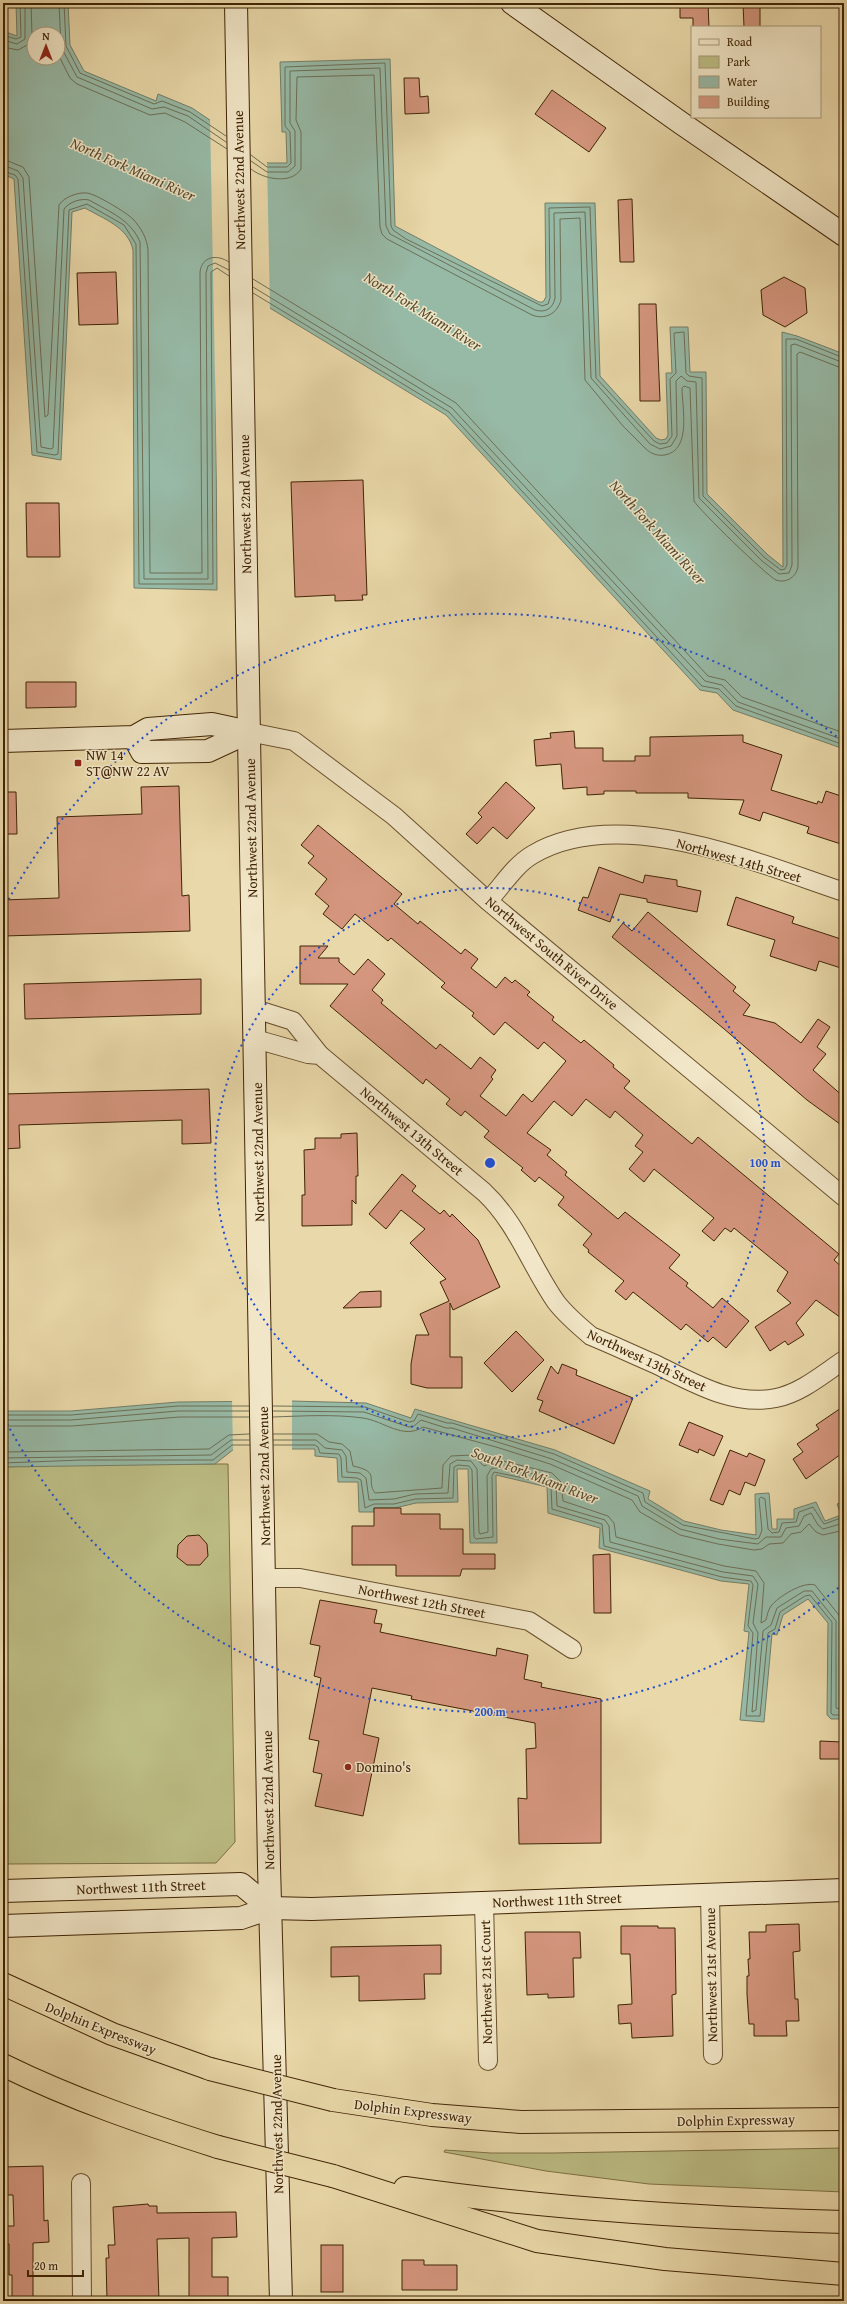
<svg xmlns="http://www.w3.org/2000/svg" width="847" height="2304" font-family="'Gentium Book Plus',serif">
	<rect width="100%" height="100%" fill="#e9d8a9"/>
	<filter id="stains"><feTurbulence type="fractalNoise" baseFrequency=".005" numOctaves="4"/><feColorMatrix values="0 0 0 0 .2 0 0 0 0 .09 0 0 0 0 .02 0 0 0 .5 -.17"/></filter>
	<radialGradient id="worn" r=".72"><stop offset=".6" stop-color="#630" stop-opacity="0"/><stop offset="1" stop-color="#630" stop-opacity=".3"/></radialGradient>
	<!-- green -->
	<g fill="#bcbd84" stroke="#7e7044">
		<path d="M82 1464H228L235 1842 216 1863 3 1864V1467Z"/>
		<path d="M844 2148V2192L649 2184 546 2171 444 2152 445 2150 491 2153H553Z"/>
	</g>
	<!-- water -->
	<g fill="#97baa7" stroke="#747e66" fill-rule="evenodd">
		<path d="M16 3H68L70 45 84 71 156 101 158 94 192 108 235 137 268 163H287L286 132H282L280 62 390 59 395 226 539 302H543L546 297 545 203H595L600 376 656 438 661 440 666 439 668 435 666 373H672L670 327H688L690 372H706L707 494 768 555 783 567 782 332 797 336 844 354V749L733 710 717 693 700 690 446 415 250 296 215 272 217 590 134 588 133 250C128 227 104 219 85 208L72 212 61 460 32 455 14 179 3 174V31L17 36ZM34 34H58V58H34Z"/>
		<path d="M291 1401 366 1403 411 1418 415 1409 555 1450 650 1491 648 1499 684 1521 721 1530 756 1535 755 1494 769 1493 772 1529H777V1519H794V1509L816 1502 825 1521 841 1515 837 1504 844 1501V1719H831L827 1715 828 1623 808 1599 783 1615 777 1635 772 1634 764 1722 740 1720 749 1632 744 1631 749 1584 721 1581 599 1548 600 1528 548 1513 547 1487 496 1475 497 1543H470L468 1469H457L458 1502 416 1503 395 1508H374V1512H359L358 1482H338L337 1458 315 1456V1449H234L215 1464 3 1467V1411H71L178 1402Z"/>
	</g>
	<!-- pier -->
	<g fill="#e9d8a9">
		<path d="M210 118 236 135 267 160 270 310 217 275 219 584Z"/>
		<path d="M292 1399V1451H233L232 1400Z"/>
	</g>
	<g fill="none" stroke-linecap="round" stroke-linejoin="round">
		<!-- shore -->
		<g stroke="#6c6f56" stroke-width="1">
			<path d="M59 3 61 47 77 77 152 109 164 107 188 116 226 142"/>
			<path d="M64 3 66 46 80 73 154 104 162 101 190 112 226 136"/>
			<path d="M3 35 16 39 21 37 20 3"/>
			<path d="M3 40 17 44 25 39V3"/>
			<path d="M3 47 18 50 29 44 32 35 31 3"/>
			<path d="M58 54 70 78 77 84 150 115 165 113 185 122 227 149"/>
			<path d="M251 155 267 167H287L291 163 290 132 285 126V67L385 63 391 226 393 230 406 239 542 306 548 304 550 298 549 208 590 207 596 378 654 441 660 444 667 443 672 436 670 379 676 373 674 333 684 332 686 373 689 376 702 378 703 496 765 558 781 570 785 569 787 565 786 339H796L844 358"/>
			<path d="M3 159 23 167 29 177 45 417 48 415 59 205C64 197 78 192 87 193 96 194 127 213 133 219 141 228 147 238 148 250L150 573H202L200 272C202 256 217 254 229 262"/>
			<path d="M251 161 267 172H288L295 166V131L290 123V71L380 68 386 226 390 234 535 310C545 313 553 309 555 298L554 213 585 212 591 378 650 444 660 449 671 446 677 436 676 381 681 376 687 381 696 382 699 498 762 561 779 574 789 573 792 565 791 345 795 344 844 363"/>
			<path d="M3 165 18 171 23 178 41 447 51 449 53 448 64 209C69 202 81 198 89 200 110 212 131 220 140 242L144 579H208L206 273 208 266 215 263 229 270"/>
			<path d="M251 169C263 179 291 185 301 169V132L296 120 297 77 374 75 380 227 382 234 387 239 532 315C545 320 557 314 561 300L560 219 580 218 585 380 623 426 645 448C651 454 657 456 665 455 692 450 682 407 682 388L684 386 690 388 694 501C700 511 766 575 776 580 787 584 797 576 798 566L797 354 800 352 844 369"/>
			<path d="M3 171 15 175 18 179 37 452 55 455 58 454 69 210 87 204 124 225 136 244 139 584H213L211 272 217 268 229 276"/>
			<path d="M253 279 456 403 708 676 725 680 742 697 844 733"/>
			<path d="M253 287 452 408 705 681 722 685 738 702 844 740"/>
			<path d="M253 293 449 412 702 686 719 689 736 706 844 745"/>
			<path d="M273 1406 365 1407 409 1422 414 1421 418 1414 447 1423H452L554 1454 643 1493 645 1502 683 1525 755 1539 759 1538 762 1530 759 1499 761 1497 765 1499 768 1529 772 1533 779 1532 782 1523 796 1522 799 1512 813 1507 824 1524 844 1517"/>
			<path d="M273 1411 364 1412 409 1427 414 1426 421 1420 446 1428H452L552 1459 638 1496 642 1506 680 1529 719 1539 758 1544 766 1537H781L786 1528 799 1526 804 1516 811 1513 818 1525 823 1529 844 1523"/>
			<path d="M3 1415H71L178 1406H249"/>
			<path d="M273 1417C302 1416 334 1414 363 1418 384 1421 403 1440 423 1427L496 1447 550 1464 632 1500 640 1512 680 1535 718 1544 754 1550 762 1549 769 1544 783 1543 791 1534 801 1532 809 1524 816 1532 823 1535 844 1530"/>
			<path d="M3 1420H71L178 1411H249"/>
			<path d="M3 1426H72L179 1417H249"/>
			<path d="M273 1434H317L329 1442 342 1444 350 1451 353 1466C382 1472 365 1480 375 1493L442 1488 443 1465 451 1456 472 1455 484 1466 499 1460 552 1473 561 1482 563 1501 608 1516 614 1523 616 1537 724 1566 756 1571 764 1583 761 1623 766 1620C767 1616 768 1610 771 1606 778 1597 803 1581 815 1585L842 1619V1702L844 1704"/>
			<path d="M273 1440H316L325 1448 342 1450 346 1456 347 1472 360 1473 366 1478 369 1500 394 1499 415 1494 448 1493 450 1464 457 1460 471 1461 477 1469 479 1532 480 1534 488 1532 487 1476 491 1469C499 1464 552 1476 556 1485L557 1506 605 1520 609 1526 610 1542 723 1572 753 1576 758 1584 753 1623 758 1633 752 1712 756 1710 763 1631 771 1625 777 1608 804 1591H812L836 1621V1708L844 1710"/>
			<path d="M274 1445H315L318 1447 320 1453 339 1454 341 1458 342 1477 357 1478 361 1480 365 1508 374 1504H394L415 1499 453 1498 454 1467 458 1465 469 1466 472 1470 474 1537 476 1539 493 1537 492 1476 494 1472 548 1483 551 1487 552 1509 602 1524 604 1546 722 1577 751 1581 753 1585 748 1626 753 1633 746 1716H760L768 1633 775 1629 780 1612 805 1596 810 1595 832 1622 831 1713 833 1715H844"/>
			<path d="M3 1452 209 1449 229 1435 249 1434"/>
			<path d="M3 1458 211 1455 231 1440H249"/>
			<path d="M3 1463 82 1460H213L232 1445H250"/>
		</g>
	</g>
	<!-- building -->
	<g fill="#d4967e" stroke="#402405">
		<path d="M680 3H708L709 27H693V18H680Z"/>
		<path d="M743 3H760V27H744Z"/>
		<path d="M404 78H419L420 97 428 96 429 113 405 114Z"/>
		<path d="M552 90 606 128 589 152 535 114Z"/>
		<path d="M632 199 634 262H620L618 200Z"/>
		<path d="M116 272 118 324 79 325 77 273Z"/>
		<path d="M784 277 805 288 807 313 785 327 763 315 761 290Z"/>
		<path d="M639 304H656L660 401H640Z"/>
		<path d="M363 480 367 595H362L363 600 335 601V595L295 597 291 482Z"/>
		<path d="M26 503H59L60 557H27Z"/>
		<path d="M26 682H76V707L26 708Z"/>
		<path d="M574 731 575 748H603V761H635V756H650V737L743 735V742L782 755 771 790 817 804 818 801 822 803 826 791 844 797V845L807 833 809 827 763 812 760 821 739 814 744 800 688 798V793H636V791H604V794L587 795V787L563 789 561 764 536 766 534 740 551 738 550 733Z"/>
		<path d="M506 782 535 808 507 839 493 827 477 844 466 834 482 817 478 813Z"/>
		<path d="M179 786 182 896 189 895 190 931 3 936V900L59 898 57 817 142 814 141 787Z"/>
		<path d="M3 792H16L17 834H3Z"/>
		<path d="M318 825 402 894 394 904 418 924 420 921 461 954 465 949 478 959 471 968 496 988 505 977 512 983 515 980 530 992 527 995 554 1017 552 1020 581 1043 584 1040 614 1065 613 1067 630 1081 624 1088 692 1144 698 1137 839 1254 834 1260 844 1269V1320L816 1300 796 1323 804 1335 788 1345 785 1341 770 1351 755 1327 791 1303 777 1291 788 1272 734 1228 731 1232 725 1228 714 1241 702 1231 714 1218 654 1169 644 1182 629 1169 643 1152 635 1146 643 1135 615 1111 610 1118 586 1099 572 1116 554 1101 527 1133 551 1150 547 1155 567 1172 565 1175 618 1219 625 1212 680 1255 669 1268 688 1283 686 1286 713 1308 722 1298 749 1321 726 1348 713 1337 708 1342 686 1324 681 1330 633 1292 626 1300 615 1291 624 1281 588 1252 589 1250 583 1245 592 1234 558 1205 564 1197 539 1177 535 1182 521 1170 523 1168 484 1137 489 1131 465 1111 461 1116 446 1104 450 1099 426 1079 423 1084 330 1006 348 984H300V946H328L318 958H339V962L354 975 368 959 385 974 372 990 383 1000 381 1003 436 1049 440 1044 471 1069 480 1057 496 1070 491 1077 493 1079 480 1096 506 1116 523 1094 532 1102 566 1061 544 1042 538 1049 505 1022 494 1035 472 1016 474 1013 441 987 445 983 391 938 388 941 355 914 342 929 323 914 329 906 315 894 327 879 308 863 314 856 301 845Z"/>
		<path d="M599 867 643 883 645 875 677 880V886L701 891 697 912 647 902V899L620 894 610 922 578 910 583 897 588 898Z"/>
		<path d="M736 897 794 917 792 923 844 940V969L819 961 816 971 770 956 775 940 727 925Z"/>
		<path d="M648 912 736 987 733 991 750 1005 743 1015 775 1023 801 1043 818 1019 830 1027 817 1047 826 1054 813 1070 844 1097V1127L807 1100 723 1028 612 937 623 923 632 931Z"/>
		<path d="M201 979V1014L25 1019 24 984Z"/>
		<path d="M209 1089 211 1143 182 1144V1120L19 1125 20 1148 3 1149V1094Z"/>
		<path d="M357 1133 358 1176H356V1204L352 1200V1225L302 1226V1195H305L304 1150 315 1149V1138H341V1134Z"/>
		<path d="M402 1174 416 1186 412 1191 440 1214 444 1210 450 1217 452 1214 478 1240 500 1287 453 1310 450 1303V1357H462V1388H427L411 1384V1364L416 1335H429L420 1314 449 1301 440 1282 446 1279 410 1243 425 1229 401 1210 386 1229 369 1214Z"/>
		<path d="M381 1291V1307L343 1308 360 1292Z"/>
		<path d="M516 1331 544 1360 512 1392 484 1363Z"/>
		<path d="M562 1364 577 1370 576 1375 633 1398 614 1444 539 1411 543 1401 537 1399 551 1366 558 1374Z"/>
		<path d="M844 1406V1452L806 1479 793 1459 803 1452 797 1444 819 1429 816 1425Z"/>
		<path d="M689 1422 723 1436 714 1456 699 1449 698 1453 679 1445Z"/>
		<path d="M730 1450 747 1457 749 1453 765 1460 755 1486 745 1482 740 1495 729 1490 723 1505 710 1500Z"/>
		<path d="M374 1508H401V1514H440V1529H463V1554H495V1569H462L460 1576H396V1565H352V1526H374Z"/>
		<path d="M199 1535 207 1544 208 1556 200 1565H187L177 1557 178 1545 187 1536Z"/>
		<path d="M610 1554 611 1613H594L593 1555Z"/>
		<path d="M320 1600 377 1610 374 1623 382 1624 380 1632 496 1656 497 1648 528 1655 524 1679 542 1683 541 1687 601 1699V1843L519 1844 518 1798 527 1799 526 1749 536 1748 535 1723 411 1699 412 1696 372 1688 363 1734 379 1738 363 1816 315 1806 322 1774 313 1772 319 1741 309 1739 321 1678 314 1676 320 1646 310 1644Z"/>
		<path d="M820 1741 842 1742 841 1759H820Z"/>
		<path d="M799 1924 800 1951 793 1952 795 1999H798L799 2021H786L787 2036H754V2024H749L747 1994V1976H749L748 1959H750L749 1932H766V1925Z"/>
		<path d="M621 1926H658V1928H675L676 1994 672 1995 673 2036 632 2038 631 2023 619 2024 618 2005 632 2004 630 1954H621Z"/>
		<path d="M525 1932H580L581 1958H573L574 1997 548 1998V1994L527 1995Z"/>
		<path d="M441 1945V1974H424L425 1999 359 2001V1976L331 1977V1947Z"/>
		<path d="M43 2166 44 2221 48 2220 49 2242 33 2243V2301H12V2275H9V2244H3V2226H14L13 2195H3V2167Z"/>
		<path d="M148 2204 149 2206H157V2213L236 2212 237 2237 212 2238V2277H228V2301H189V2238L157 2239 159 2301H107L106 2258H109L108 2245H115L113 2207Z"/>
		<rect x="321" y="2245" width="22" height="47"/>
		<path d="M402 2260H424V2265H457V2290H402Z"/>
	</g>
	<g fill="none" stroke-linecap="round" stroke-linejoin="round">
		<defs>
			<g id="street">
				<path d="M249 732 294 741 394 816 488 901 844 1197"/>
				<path d="M488 901C502 886 515 865 532 855 619 803 757 863 844 892"/>
				<path d="M255 1009 293 1021 320 1055"/>
				<path d="M255 1039 308 1054 320 1055 484 1192C517 1223 531 1266 556 1302 566 1315 579 1326 591 1336 613 1345 634 1355 655 1364 692 1382 733 1407 776 1398 801 1393 823 1374 844 1360"/>
				<path d="M265 1578H300L529 1621 572 1649"/>
				<path d="M710 1894 713 2055"/>
				<path d="M484 1903 488 2061"/>
				<path d="M81 2183 82 2301"/>
			</g>
			<g id="secondary">
				<path d="M236 3 269 1866 281 2301"/>
				<path d="M512 3 681 123 844 235"/>
				<path d="M134 737 142 752 208 751 249 732"/>
				<path d="M3 741 134 737 148 729 212 724 249 732"/>
				<path d="M3 1891 241 1884 270 1908"/>
				<path d="M3 1926 241 1918 270 1908 312 1909 844 1890"/>
			</g>
			<g id="highway">
				<path d="M3 1984 112 2034 210 2069"/>
				<path d="M3 2065C72 2099 145 2124 218 2147"/>
				<path d="M333 2100 432 2115 521 2122 844 2119"/>
				<path d="M333 2176 537 2241 665 2259 844 2274"/>
				<path d="M405 2188C551 2209 697 2218 844 2222"/>
			</g>
		</defs>
		<!-- street casing -->
		<use href="#street" stroke="#6a512e" stroke-width="20"/>
		<!-- secondary casing -->
		<use href="#secondary" stroke="#402405" stroke-width="24"/>
		<!-- highway casing -->
		<use href="#highway" stroke="#402405" stroke-width="24"/>
		<!-- street -->
		<use href="#street" stroke="#f1e6c7" stroke-width="18"/>
		<!-- secondary -->
		<use href="#secondary" stroke="#f1e6c7" stroke-width="22"/>
		<!-- highway -->
		<use href="#highway" stroke="#e9d8a9" stroke-width="22"/>
		<defs>
			<g id="highway-bridge">
				<path d="M210 2069 333 2100"/>
				<path d="M218 2147 333 2176"/>
			</g>
		</defs>
		<!-- highway-bridge casing -->
		<use href="#highway-bridge" stroke="#402405" stroke-width="24" stroke-linecap="butt"/>
		<!-- highway-bridge -->
		<use href="#highway-bridge" stroke="#e9d8a9" stroke-width="22"/>
	</g>
	<!-- distance rings -->
	<g fill="none" stroke="#1d4ed8" stroke-width="2" stroke-dasharray="2 4">
		<circle cx="490" cy="1163" r="275"/>
		<path d="M843 1584A549 549 0 0 1 3 1416M3 910A549 549 0 0 1 843 742"/>
	</g>
	<!-- markers -->
	<g fill="#8f2418" stroke="#f1e6c7" stroke-width="1.5">
		<rect x="74" y="759" width="8" height="8" rx="2"/>
		<circle cx="348" cy="1767" r="4"/>
	</g>
	<g text-anchor="middle" dominant-baseline="central" stroke-width="3" stroke-linejoin="round" paint-order="stroke">
		<!-- street labels -->
		<g font-size="14" fill="#402405" stroke="#f1e6c7">
			<text transform="translate(239 180) rotate(-91)">Northwest 22nd Avenue</text>
			<text transform="translate(245 504) rotate(-91)">Northwest 22nd Avenue</text>
			<text transform="translate(251 828) rotate(-91)">Northwest 22nd Avenue</text>
			<text transform="translate(739 860) rotate(16)">Northwest 14th Street</text>
			<text transform="translate(552 953) rotate(40)">Northwest South River Drive</text>
			<text transform="translate(412 1131) rotate(40)">Northwest 13th Street</text>
			<text transform="translate(258 1152) rotate(-91)">Northwest 22nd Avenue</text>
			<text transform="translate(647 1360) rotate(25)">Northwest 13th Street</text>
			<text transform="translate(264 1476) rotate(-91)">Northwest 22nd Avenue</text>
			<text transform="translate(422 1601) rotate(11)">Northwest 12th Street</text>
			<text transform="translate(268 1800) rotate(-91)">Northwest 22nd Avenue</text>
			<text transform="translate(141 1887) rotate(-2)">Northwest 11th Street</text>
			<text transform="translate(557 1900) rotate(-2)">Northwest 11th Street</text>
			<text transform="translate(711 1975) rotate(-91)">Northwest 21st Avenue</text>
			<text transform="translate(486 1982) rotate(-91)">Northwest 21st Court</text>
			<text transform="translate(101 2028) rotate(22)">Dolphin Expressway</text>
			<text transform="translate(413 2111) rotate(7)">Dolphin Expressway</text>
			<text transform="translate(736 2120) rotate(-1)">Dolphin Expressway</text>
			<text transform="translate(277 2124) rotate(-91)">Northwest 22nd Avenue</text>
		</g>
		<!-- poi labels -->
		<g font-size="14" fill="#402405" stroke="#f1e6c7" text-anchor="start">
			<text x="86" y="755">NW 14<tspan x="86" dy="16">ST@NW 22 AV</tspan></text>
			<text x="356" y="1767">Domino's</text>
		</g>
		<!-- water labels -->
		<g font-size="15" font-style="italic" fill="#564a2e" stroke="#f1e6c7">
			<text transform="translate(133 169) rotate(24)">North Fork Miami River</text>
			<text transform="translate(423 311) rotate(32)">North Fork Miami River</text>
			<text transform="translate(658 532) rotate(48)">North Fork Miami River</text>
			<text transform="translate(535 1475) rotate(21)">South Fork Miami River</text>
		</g>
	</g>
	<circle cx="490" cy="1163" r="6" fill="#1d4ed8" stroke="#f1e6c7" stroke-width="2"/>
	<g font-size="12" text-anchor="middle" font-weight="bold" fill="#1d4ed8" stroke="#f1e6c7" stroke-width="3" stroke-linejoin="round" paint-order="stroke">
		<text x="765" y="1167">100 m</text>
		<text x="490" y="1716">200 m</text>
	</g>
	<!-- margin -->
	<rect width="847" height="2304" fill="none" stroke="#e9d8a9" stroke-width="16"/>
	<rect x="4" y="4" width="839" height="2296" fill="none" stroke="#402405" stroke-width="2"/>
	<rect x="8" y="8" width="831" height="2288" fill="none" stroke="#402405"/>
	<!-- legend -->
	<rect x="691" y="26" width="130" height="92" fill="#f1e6c7" stroke="#aa9879"/>
	<rect x="699" y="39" width="20" height="6" fill="#f1e6c7" stroke="#aa9879"/>
	<text x="727" y="46" font-size="12" fill="#402405">Road</text>
	<rect x="699" y="56" width="20" height="12" fill="#bcbd84" stroke="#aa9879"/>
	<text x="727" y="66" font-size="12" fill="#402405">Park</text>
	<rect x="699" y="76" width="20" height="12" fill="#97baa7" stroke="#aa9879"/>
	<text x="727" y="86" font-size="12" fill="#402405">Water</text>
	<rect x="699" y="96" width="20" height="12" fill="#d4967e" stroke="#aa9879"/>
	<text x="727" y="106" font-size="12" fill="#402405">Building</text>
	<!-- north arrow -->
	<g transform="translate(46 46)"><circle r="19" fill="#f1e6c7" stroke="#aa9879"/>
	<path d="M0-3L7 15L0 10L-7 15Z" fill="#8f2418"/>
	<text y="-6" font-size="11" font-weight="bold" text-anchor="middle" fill="#402405">N</text>
	</g>
	<!-- scale -->
	<path d="M28 2270v6h55v-6" fill="none" stroke="#402405" stroke-width="2"/>
	<text x="34" y="2270" font-size="12" fill="#402405" stroke="#f1e6c7" stroke-width="3" paint-order="stroke">20 m</text>
	<rect width="100%" height="100%" filter="url(#stains)"/>
	<rect width="100%" height="100%" fill="url(#worn)"/>
</svg>
